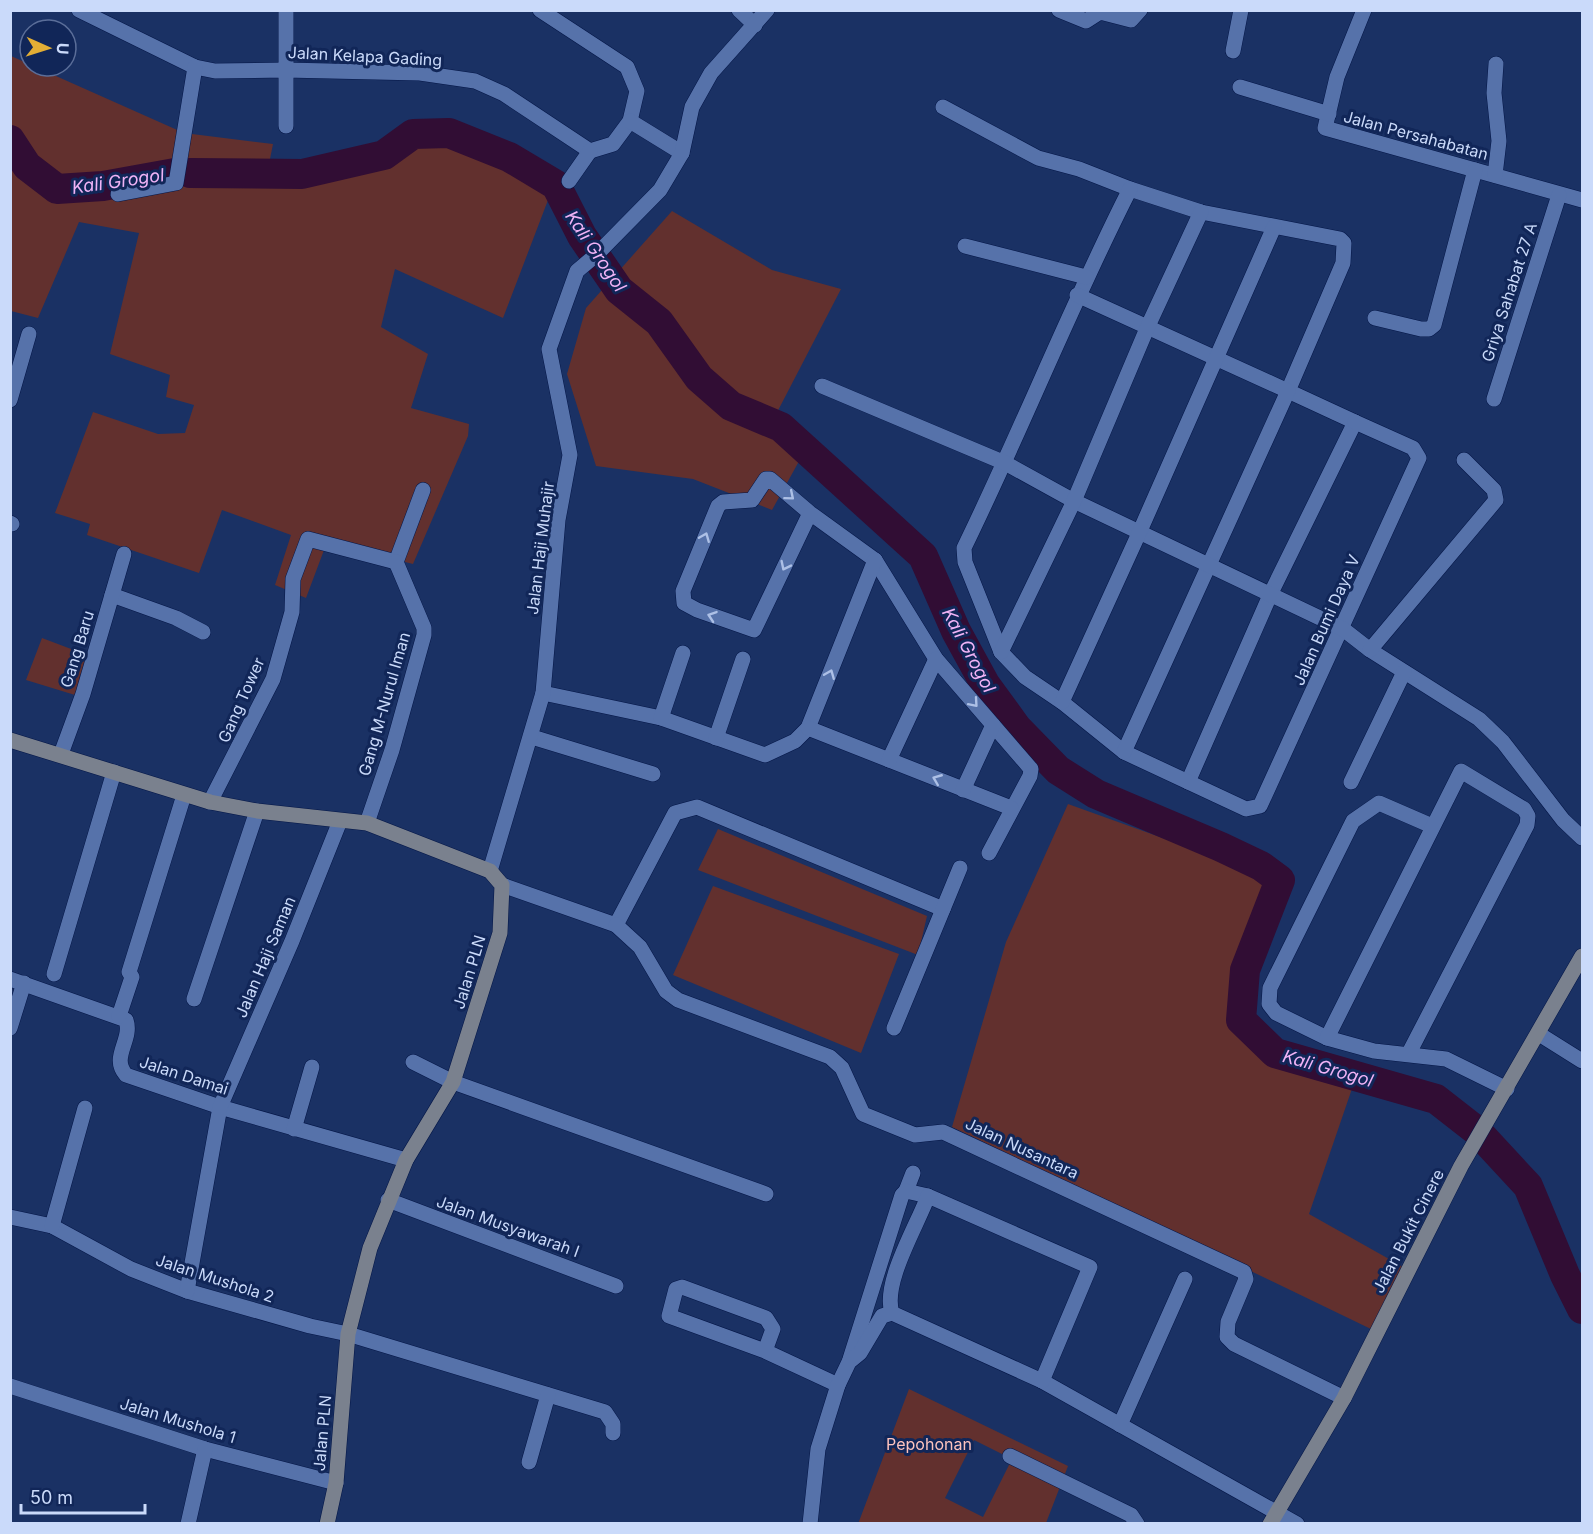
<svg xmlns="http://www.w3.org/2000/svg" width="1593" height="1534" font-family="Inter,sans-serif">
	<rect width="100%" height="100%" fill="#1a3164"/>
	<!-- green -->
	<g fill="#62302e" fill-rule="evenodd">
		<path d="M11 56 184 133 273 144 266 179 326 175 422 140 470 151 553 187 503 318 395 269 381 327 428 354 411 408 469 424 468 436 413 564 327 542 306 598 275 585 291 535 222 510 199 573 87 535 90 524 55 513 93 412 158 434 185 433 194 405 166 397 170 375 110 354 139 233 79 222 38 318 11 311Z"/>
		<path d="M672 211 772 270 841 289 771 424 803 454 772 510 693 479 596 466 567 374 586 308Z"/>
		<path d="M42 638 87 655 75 695 26 680Z"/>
		<path d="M1068 804 1280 880 1245 970 1241 1020 1275 1053 1356 1077 1309 1214 1405 1268 1373 1330 952 1127 1006 942Z"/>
		<path d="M718 829 927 916 918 955 698 870Z"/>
		<path d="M713 886 899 954 861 1053 673 975Z"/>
		<path d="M909 1389 1068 1466 1046 1523 858 1524ZM974 1440 1012 1459 983 1517 945 1498Z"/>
	</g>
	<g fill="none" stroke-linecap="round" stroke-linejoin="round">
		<!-- river -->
		<g stroke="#310d34" stroke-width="30">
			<path d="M10 140 27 166 57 189 103 186 175 173"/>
			<path d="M190 173 302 174 384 155 413 134 449 133 509 157 556 185 582 236 619 290 659 322 699 378 731 406 781 427 923 556 956 631 985 684 1017 728 1058 770 1096 794 1221 847 1261 866 1280 880 1245 970 1241 1020 1275 1053 1436 1099 1477 1131 1528 1186 1565 1275 1582 1309"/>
		</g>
		<defs>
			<g id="street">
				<path d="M79 10 195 67 215 71 285 70 420 73 475 81 504 94 590 151 613 144 630 121 637 91 627 67 540 10"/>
				<path d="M739 10 755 25"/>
				<path d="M1059 10 1086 21 1100 12 1131 20 1140 10"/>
				<path d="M1364 10 1337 77 1325 128 1582 200"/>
				<path d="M1233 51 1241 10"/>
				<path d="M1240 87 1329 114"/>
				<path d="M943 107 1038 158 1079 169 1130 189 1201 212 1340 239 1344 243 1343 263 1288 391 1355 422 1271 593 1188 782"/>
				<path d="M630 121 682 153"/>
				<path d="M286 126V10"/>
				<path d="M1495 175 1499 141 1494 93 1496 64"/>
				<path d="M569 181 590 151"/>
				<path d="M1130 189C1070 307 1022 429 964 548L965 562 1001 652 1025 677 1062 702 1124 752 1246 809 1260 806 1419 458 1413 448 1355 422"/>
				<path d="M118 194 176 183 195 67"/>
				<path d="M965 246 1086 277"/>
				<path d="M1077 295 1288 391 1124 752"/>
				<path d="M1375 318 1421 329H1429L1434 325 1475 170"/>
				<path d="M822 386 1005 463 1074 501 1343 629 1370 650 1479 719 1503 742 1563 820 1582 838"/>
				<path d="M1494 399 1559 195"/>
				<path d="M10 400 29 334"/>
				<path d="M810 513 754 630 697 610 684 603 683 591 718 506 723 502 752 500 766 479H770L810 513 875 560 936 659 1031 769 1030 776 989 853"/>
				<path d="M10 523 12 524"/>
				<path d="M396 562 423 490"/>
				<path d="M112 595 176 618 203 632"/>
				<path d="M1370 650 1496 500 1494 490 1464 460"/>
				<path d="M1001 652 1074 501 1148 326 1201 212"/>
				<path d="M543 693 661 718 765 755 795 741 808 728 875 560"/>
				<path d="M1062 702 1140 531 1274 227"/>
				<path d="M661 718 683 653"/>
				<path d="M808 728 1011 808"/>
				<path d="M532 737 653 774"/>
				<path d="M716 738 743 659"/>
				<path d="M61 754 83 694 124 554"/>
				<path d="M889 760 936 659"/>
				<path d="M1351 782 1404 672"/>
				<path d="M963 790 993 725"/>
				<path d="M210 802 273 679 292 612 293 579 308 539 396 562"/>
				<path d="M367 823 392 750 424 635V628L396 562"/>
				<path d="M490 871 543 693 558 520 570 455 549 349 577 271 596 255 660 190 682 153 692 107 711 73 767 10"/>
				<path d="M502 885 616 925 675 813 697 807 943 909"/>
				<path d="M616 925 640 947 666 991 678 1000 830 1057 842 1068 863 1114 915 1135 943 1132 1244 1272 1246 1279 1228 1322 1227 1337 1234 1344 1344 1398"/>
				<path d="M54 974 114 772"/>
				<path d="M10 979 126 1020C133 1040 110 1057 126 1075L220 1107 406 1160"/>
				<path d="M194 999 257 811"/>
				<path d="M119 1016 132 977 129 972 184 795"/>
				<path d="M10 1028 24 983"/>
				<path d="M894 1028 960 868"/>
				<path d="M1539 1034 1582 1061"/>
				<path d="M1327 1038 1276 1013 1269 1004 1270 988 1353 821 1379 803 1432 826"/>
				<path d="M1409 1053 1527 825 1528 816 1524 809 1461 771 1327 1038 1374 1051 1446 1059 1507 1089"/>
				<path d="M413 1062 453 1082 766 1194"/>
				<path d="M294 1129 312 1067"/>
				<path d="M906 1191 913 1173"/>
				<path d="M388 1200 616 1286"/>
				<path d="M10 1217 52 1226 131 1269 187 1291 310 1326 348 1334 605 1412 613 1424V1433"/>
				<path d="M52 1226 85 1108"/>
				<path d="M187 1291 220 1107 292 941 340 821"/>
				<path d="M765 1351 773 1329 766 1318 682 1287 676 1289 669 1316 765 1351 838 1385"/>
				<path d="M850 1359 902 1195 906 1191 928 1196"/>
				<path d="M1042 1381 1297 1524"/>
				<path d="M10 1386 205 1449 336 1483"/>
				<path d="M1120 1425 1185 1279"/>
				<path d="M1010 1456 1131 1515 1137 1524"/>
				<path d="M529 1462 548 1395"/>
				<path d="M188 1524 205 1449"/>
				<path d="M810 1524 818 1449 838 1385 849 1362 860 1353 882 1316 892 1313 1042 1381 1090 1267 928 1196C917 1226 882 1283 892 1313"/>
			</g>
			<g id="secondary">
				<path d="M10 740 210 802 257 811 367 823 490 871 502 885 500 933 453 1082 406 1160 370 1248 348 1334 336 1483 327 1524"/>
				<path d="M1270 1524 1344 1398 1461 1166 1582 956"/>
			</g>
		</defs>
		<!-- street casing -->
		<use href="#street" stroke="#041647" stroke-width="16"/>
		<!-- secondary casing -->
		<use href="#secondary" stroke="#041647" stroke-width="16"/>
		<!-- street -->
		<use href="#street" stroke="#5672aa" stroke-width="15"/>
		<!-- secondary -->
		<use href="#secondary" stroke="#7a818e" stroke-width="15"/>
	</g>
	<!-- one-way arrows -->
	<defs><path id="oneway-chevron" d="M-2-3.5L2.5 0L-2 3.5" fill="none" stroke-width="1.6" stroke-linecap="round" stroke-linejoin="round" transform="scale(1.5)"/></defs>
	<g stroke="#adc0e6">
		<use href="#oneway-chevron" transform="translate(790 496) rotate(40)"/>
		<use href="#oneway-chevron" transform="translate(705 537) rotate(-68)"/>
		<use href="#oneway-chevron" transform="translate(785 566) rotate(116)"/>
		<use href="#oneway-chevron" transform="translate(712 616) rotate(-161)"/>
		<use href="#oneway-chevron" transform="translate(830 674) rotate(-68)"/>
		<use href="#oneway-chevron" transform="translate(974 703) rotate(49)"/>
		<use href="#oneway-chevron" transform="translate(937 779) rotate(-158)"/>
	</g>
	<g text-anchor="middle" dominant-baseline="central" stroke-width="6" stroke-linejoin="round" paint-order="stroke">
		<!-- street labels -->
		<g font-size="16" fill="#cadafa" stroke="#112658">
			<text transform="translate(365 56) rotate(3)">Jalan Kelapa Gading</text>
			<text transform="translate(1416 135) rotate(15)">Jalan Persahabatan</text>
			<text transform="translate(1509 292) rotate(-72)">Griya Sahabat 27 A</text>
			<text transform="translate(540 548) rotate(-83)">Jalan Haji Muhajir</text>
			<text transform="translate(1326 620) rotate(-66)">Jalan Bumi Daya V</text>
			<text transform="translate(77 649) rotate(-73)">Gang Baru</text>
			<text transform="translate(241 700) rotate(-66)">Gang Tower</text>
			<text transform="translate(384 704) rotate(-74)">Gang M-Nurul Iman</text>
			<text transform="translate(265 957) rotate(-67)">Jalan Haji Saman</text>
			<text transform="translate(469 972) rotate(-73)">Jalan PLN</text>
			<text transform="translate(184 1075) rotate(18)">Jalan Damai</text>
			<text transform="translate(1022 1148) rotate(25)">Jalan Nusantara</text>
			<text transform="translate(508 1226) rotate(20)">Jalan Musyawarah I</text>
			<text transform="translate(1408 1231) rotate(-63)">Jalan Bukit Cinere</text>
			<text transform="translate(215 1278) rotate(18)">Jalan Mushola 2</text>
			<text transform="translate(178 1420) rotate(17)">Jalan Mushola 1</text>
			<text transform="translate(322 1433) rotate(-85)">Jalan PLN</text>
		</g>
		<!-- park labels -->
		<g font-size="16" fill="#fdc3be" stroke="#112658">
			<text x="929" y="1444">Pepohonan</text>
		</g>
		<!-- water labels -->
		<g font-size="18" font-style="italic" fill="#f0b3f6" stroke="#112658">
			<text transform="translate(118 181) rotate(-8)">Kali Grogol</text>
			<text transform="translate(596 251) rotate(56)">Kali Grogol</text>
			<text transform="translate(969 650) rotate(62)">Kali Grogol</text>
			<text transform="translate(1328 1068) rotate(16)">Kali Grogol</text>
		</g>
	</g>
	<!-- border -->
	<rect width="1593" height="1534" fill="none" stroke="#cadafa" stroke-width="24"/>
	<!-- north arrow -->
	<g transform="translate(48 48) rotate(93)"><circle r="28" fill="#112658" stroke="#5b6e99" stroke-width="1.5"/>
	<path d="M0-4.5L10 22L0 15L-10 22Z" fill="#e3ae35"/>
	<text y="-9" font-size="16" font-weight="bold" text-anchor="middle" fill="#cadafa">U</text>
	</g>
	<!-- scale -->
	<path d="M21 1504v9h124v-9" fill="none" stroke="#cadafa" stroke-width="3"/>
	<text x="30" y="1504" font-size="18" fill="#cadafa" stroke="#112658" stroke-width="4.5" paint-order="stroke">50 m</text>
</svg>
